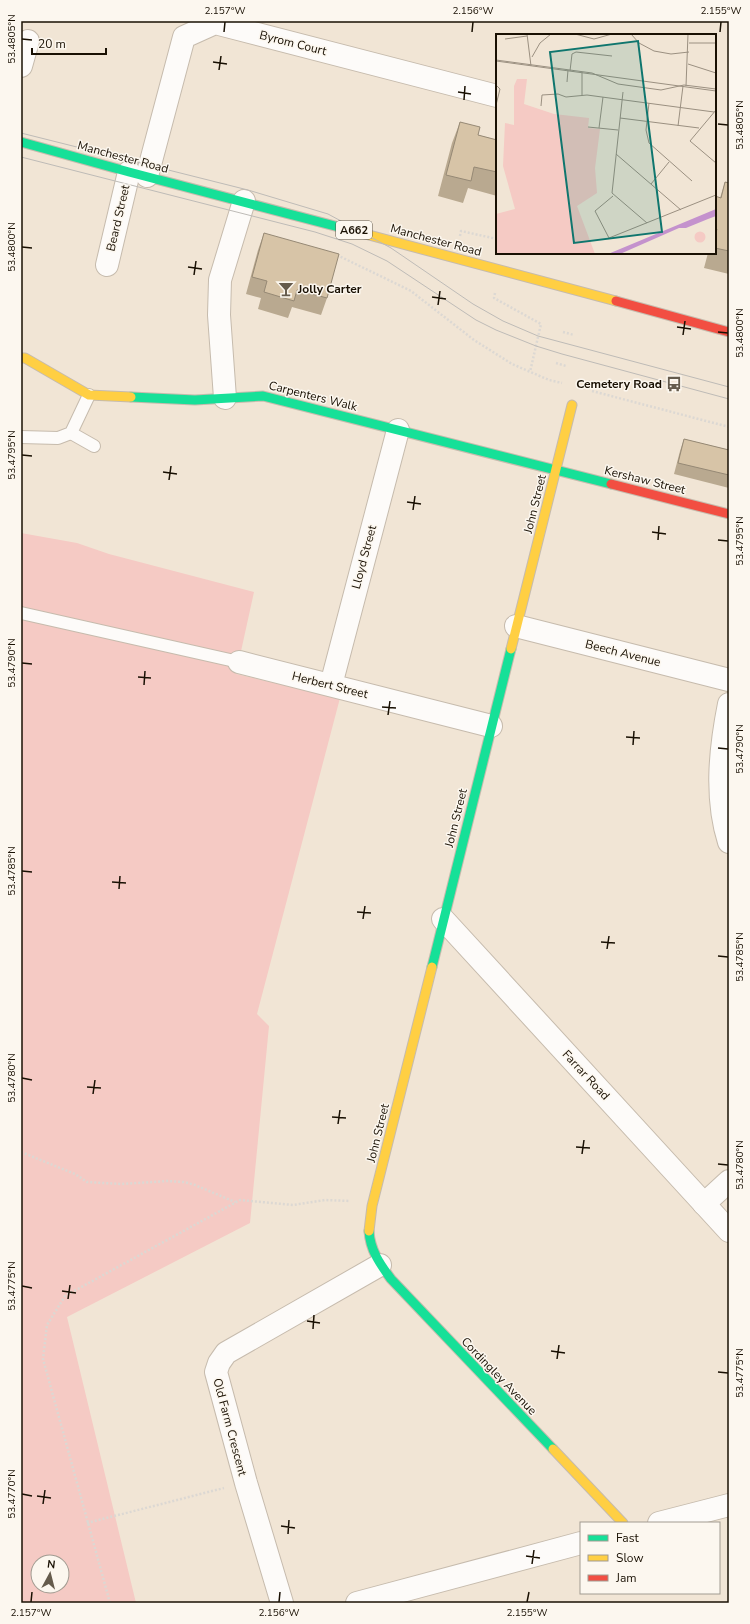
<svg xmlns="http://www.w3.org/2000/svg" width="750" height="1624" font-family="'Nunito Sans',sans-serif">
	<rect width="100%" height="100%" fill="#f1e5d5"/>
	<!-- green -->
	<path fill="#f5cac4" fill-rule="evenodd" d="M21 533 77 543 109 554 254 592 236 674 340 698 257 1014 269 1026 250 1223 67 1317 136 1603H21ZM38 1562H62V1586H38Z"/>
	<g fill="none" stroke-linecap="round" stroke-linejoin="round">
		<defs>
			<g id="lane">
				<path d="M71 433 94 446"/>
				<path d="M21 437 58 438 71 433 89 395"/>
				<path d="M21 613 239 662"/>
			</g>
			<g id="street">
				<path d="M21 66 28 41"/>
				<path d="M147 176 184 37 215 23 497 96"/>
				<path d="M107 265 129 172"/>
				<path d="M225 398 219 315 220 280 244 201"/>
				<path d="M516 626 729 680"/>
				<path d="M239 662 491 726"/>
				<path d="M331 685 398 430"/>
				<path d="M729 704C720 749 715 798 729 842"/>
				<path d="M443 919 729 1231"/>
				<path d="M704 1204 729 1181"/>
				<path d="M659 1523 729 1505"/>
				<path d="M282 1603 246 1483 216 1372 219 1363 226 1353 380 1265"/>
				<path d="M357 1603 581 1543"/>
			</g>
			<g id="fast">
				<path d="M21 142 129 172 354 231"/>
				<path d="M131 397 195 400 263 396 611 484"/>
				<path d="M432 967 511 649"/>
				<path d="M369 1231C370 1250 380 1264 391 1279L553 1449"/>
			</g>
			<g id="slow">
				<path d="M354 231 616 301"/>
				<path d="M21 358H25L89 395 131 397"/>
				<path d="M511 649 572 405"/>
				<path d="M369 1231 372 1206 432 967"/>
				<path d="M553 1449 623 1523"/>
			</g>
			<g id="jam">
				<path d="M616 301 729 332"/>
				<path d="M611 484 729 514"/>
			</g>
		</defs>
		<!-- lane casing -->
		<use href="#lane" stroke="#c6bbad" stroke-width="14"/>
		<!-- street casing -->
		<use href="#street" stroke="#c6bbad" stroke-width="24"/>
		<!-- fast casing -->
		<use href="#fast" stroke="#c6bbad" stroke-width="11"/>
		<!-- slow casing -->
		<use href="#slow" stroke="#c6bbad" stroke-width="11"/>
		<!-- jam casing -->
		<use href="#jam" stroke="#c6bbad" stroke-width="11"/>
		<!-- path -->
		<g stroke="#dcd8d3" stroke-width="2.5" stroke-dasharray="2 2" stroke-linecap="butt">
			<path d="M460 236 461 231 497 239"/>
			<path d="M337 255 411 291 474 340 512 364 549 380 562 383"/>
			<path d="M495 293 494 298 541 324 530 372"/>
			<path d="M563 332 574 335"/>
			<path d="M556 363 566 366"/>
			<path d="M592 391 729 427"/>
			<path d="M21 1152 75 1174 87 1182 121 1184 168 1181 184 1182 195 1185 235 1202"/>
			<path d="M87 1523 224 1488"/>
			<path d="M110 1603 43 1359 47 1325 65 1296 240 1200 293 1205 325 1200 350 1201"/>
		</g>
		<!-- lane -->
		<use href="#lane" stroke="#fdfbf9" stroke-width="12"/>
		<!-- street -->
		<use href="#street" stroke="#fdfbf9" stroke-width="22"/>
		<!-- fast -->
		<use href="#fast" stroke="#16e098" stroke-width="9"/>
		<!-- slow -->
		<use href="#slow" stroke="#ffcf43" stroke-width="9"/>
		<!-- jam -->
		<use href="#jam" stroke="#f24e42" stroke-width="9"/>
		<!-- tram -->
		<g stroke="#bebbb7" stroke-width="1">
			<path d="M21 133 248 190 328 214 391 248 473 304 503 321 538 336 729 387"/>
			<path d="M21 157 315 232 352 244 387 261 476 320 496 330 536 346 562 354 729 399"/>
		</g>
	</g>
	<!-- wall -->
	<g fill="#b9a990">
		<path d="M460 122 478 135 497 140V196L468 188 463 203 438 196 452 143Z"/>
		<path d="M725 182 729 183V274L704 268 708 253H715V196L720 198Z"/>
		<path d="M264 233 327 298 321 315 292 307 288 318 258 309 261 298 246 294 258 250Z"/>
		<path d="M684 439 729 450V488L674 474 680 451Z"/>
	</g>
	<!-- building -->
	<g fill="#d7c4a7" stroke="#968975">
		<path d="M460 122 480 127 478 135 497 140V172L474 167 471 181 446 175Z"/>
		<path d="M725 182 729 183V251L715 248V236L717 229H715V196L721 198Z"/>
		<path d="M264 233 339 254 327 298 297 290 294 301 264 292 267 281 252 277Z"/>
		<path d="M684 439 729 450V475L678 463Z"/>
	</g>
	<!-- ticks -->
	<path fill="none" stroke="#191003" stroke-width="1.5" d="M224 32 225 22M472 32 473 22M720 32 721 22M22 39 32 40M213 62 227 64M219 70 221 56M458 92 471 94M464 100 465 86M718 124 728 125M22 247 32 248M188 267 202 269M194 275 196 261M432 297 446 299M438 305 440 291M677 327 691 329M718 332 728 333M683 335 685 321M22 455 32 456M163 472 177 474M169 480 171 466M407 502 421 504M413 510 415 496M652 532 666 534M658 540 659 526M718 540 728 541M22 663 32 664M138 677 151 678M144 685 145 671M382 707 396 708M388 715 390 701M626 737 640 738M633 745 634 731M718 748 728 749M22 871 32 872M112 882 126 883M119 889 120 876M357 912 371 913M363 919 365 906M601 942 615 943M607 949 609 936M718 956 728 957M22 1078 32 1080M87 1087 101 1088M93 1094 95 1080M332 1117 346 1118M338 1124 340 1110M576 1147 590 1148M582 1154 584 1140M718 1164 728 1165M22 1286 32 1288M62 1291 76 1293M68 1299 70 1285M307 1321 320 1323M313 1329 314 1315M551 1351 565 1353M557 1359 559 1345M718 1372 728 1373M22 1494 32 1496M37 1496 51 1498M43 1504 45 1490M281 1526 295 1528M288 1534 289 1520M526 1556 540 1558M532 1564 534 1550M31 1602 32 1592M279 1602 280 1592M527 1602 529 1592"/>
	<!-- icons -->
	<defs>
		<symbol id="bar-bare" viewBox="-9 -9 18 18"><path d="M-6-5H6L.8 .8V4.5H3.5V6h-7V4.5H-.8V.8Z" fill="#655b4c" stroke="#fcf7ef" stroke-width="2.5" paint-order="stroke"/></symbol>
		<symbol id="bus-bare" viewBox="-9 -9 18 18"><path d="M-5-6H5V4H4V6H2V4H-2V6H-4V4H-5ZM-3.5-4V0h7V-4ZM-3.5 1.2v1.5H-2V1.2ZM2 1.2v1.5H3.5V1.2Z" fill="#655b4c" stroke="#fcf7ef" stroke-width="2.5" paint-order="stroke"/></symbol>
	</defs>
	<g fill-rule="evenodd">
		<use href="#bar-bare" x="275" y="278" width="22" height="22"/>
		<use href="#bus-bare" x="663" y="373" width="22" height="22"/>
	</g>
	<g text-anchor="middle" dominant-baseline="central" stroke-width="3" stroke-linejoin="round" paint-order="stroke">
		<!-- shield labels -->
		<rect fill="#fcf7ef" stroke="#5d554a" stroke-width="1" x="336" y="221" width="36" height="18" rx="3"/>
		<g font-size="11" font-weight="bold" fill="#191003">
			<text x="354" y="230">A662</text>
		</g>
		<!-- street labels -->
		<g font-size="12" fill="#191003" stroke="#fcf7ef">
			<text transform="translate(293 43) rotate(14)">Byrom Court</text>
			<text transform="translate(123 157) rotate(15)">Manchester Road</text>
			<text transform="translate(118 218) rotate(-77)">Beard Street</text>
			<text transform="translate(436 240) rotate(15)">Manchester Road</text>
			<text transform="translate(313 396) rotate(14)">Carpenters Walk</text>
			<text transform="translate(645 480) rotate(14)">Kershaw Street</text>
			<text transform="translate(535 504) rotate(-76)">John Street</text>
			<text transform="translate(364 557) rotate(-75)">Lloyd Street</text>
			<text transform="translate(623 653) rotate(14)">Beech Avenue</text>
			<text transform="translate(330 685) rotate(14)">Herbert Street</text>
			<text transform="translate(456 818) rotate(-76)">John Street</text>
			<text transform="translate(586 1075) rotate(47)">Farrar Road</text>
			<text transform="translate(378 1133) rotate(-76)">John Street</text>
			<text transform="translate(499 1376) rotate(46)">Cordingley Avenue</text>
			<text transform="translate(230 1427) rotate(75)">Old Farm Crescent</text>
		</g>
		<!-- poi labels -->
		<g font-size="12" font-weight="bold" fill="#191003" stroke="#fcf7ef" text-anchor="start">
			<text x="298" y="289">Jolly Carter</text>
			<text x="662" y="384" text-anchor="end">Cemetery Road</text>
		</g>
	</g>
	<!-- overview -->
	<g transform="translate(496 34)">
		<rect width="220" height="220" fill="#f1e5d5"/>
		<path d="M21 45H31L28 70 58 80 93 84 92 94 104 95 99 134 101 159 81 172 99 220H0V180L19 175 7 132 9 89 18 91V52ZM198.5 203a5.5 5.5 0 1 1 11 0a5.5 5.5 0 1 1-11 0Z" fill="#f5cac4"/>
		<path d="M220 175V182L212 185 190 194H183L124 220H112Z" fill="#c492cd"/>
		<path fill="none" stroke="#9b9081" stroke-width="1" d="M31 0 35 32M79 0 98 5 116 0M135 0 143 9 158 17 175 20 193 18M9 5 31 2M193 9H220M36 23 44 9 55 0M0 26 96 39 122 50 165 56 188 51 220 55M0 27 220 57M192 30 220 39M74 37 76 20 80 18 116 22M86 38V62M71 48 72 36M0 51 4 55 0 71M190 52 192 0M127 58 116 159 151 189M153 69 150 96 153 109 196 147M45 72 46 61 62 60 70 63 91 61 218 78M220 76 194 107 220 129M124 84 203 94M182 92 187 52M92 93 122 96M103 94 107 63M120 120 185 176M155 150 173 128M117 162 99 177 113 204 220 161"/>
		<path fill="#0f766e" fill-opacity="0.15" stroke="#0f766e" stroke-width="2" d="M142 7 166 198 78 209 54 18Z"/>
		<rect width="220" height="220" fill="none" stroke="#191003" stroke-width="2"/>
	</g>
	<!-- border -->
	<rect width="750" height="1624" fill="none" stroke="#fcf7ef" stroke-width="44"/>
	<!-- legend -->
	<rect x="580" y="1522" width="140" height="72" fill="#fcf7ef" stroke="#a19b91"/>
	<rect x="588" y="1535" width="20" height="6" fill="#16e098" stroke="#a19b91"/>
	<text x="616" y="1542" font-size="12" fill="#191003">Fast</text>
	<rect x="588" y="1555" width="20" height="6" fill="#ffcf43" stroke="#a19b91"/>
	<text x="616" y="1562" font-size="12" fill="#191003">Slow</text>
	<rect x="588" y="1575" width="20" height="6" fill="#f24e42" stroke="#a19b91"/>
	<text x="616" y="1582" font-size="12" fill="#191003">Jam</text>
	<!-- north arrow -->
	<g transform="translate(50 1574) rotate(7)"><circle r="19" fill="#fcf7ef" stroke="#a19b91"/>
	<path d="M0-3L7 15L0 10L-7 15Z" fill="#655b4c"/>
	<text y="-6" font-size="11" font-weight="bold" text-anchor="middle" fill="#191003">N</text>
	</g>
	<!-- scale -->
	<path d="M32 48v6h74v-6" fill="none" stroke="#191003" stroke-width="2"/>
	<text x="38" y="48" font-size="12" fill="#191003" stroke="#fcf7ef" stroke-width="3" paint-order="stroke">20 m</text>
	<rect x="22" y="22" width="706" height="1580" fill="none" stroke="#191003" stroke-width="1.5"/>
	<g font-size="10" text-anchor="middle" fill="#191003">
		<text x="225" y="14">2.157°W</text>
		<text x="473" y="14">2.156°W</text>
		<text x="721" y="14">2.155°W</text>
		<text transform="translate(11 39) rotate(-90)" y="4">53.4805°N</text>
		<text transform="translate(739 125) rotate(-90)" y="4">53.4805°N</text>
		<text transform="translate(11 247) rotate(-90)" y="4">53.4800°N</text>
		<text transform="translate(739 333) rotate(-90)" y="4">53.4800°N</text>
		<text transform="translate(11 455) rotate(-90)" y="4">53.4795°N</text>
		<text transform="translate(739 541) rotate(-90)" y="4">53.4795°N</text>
		<text transform="translate(11 663) rotate(-90)" y="4">53.4790°N</text>
		<text transform="translate(739 749) rotate(-90)" y="4">53.4790°N</text>
		<text transform="translate(11 871) rotate(-90)" y="4">53.4785°N</text>
		<text transform="translate(739 957) rotate(-90)" y="4">53.4785°N</text>
		<text transform="translate(11 1078) rotate(-90)" y="4">53.4780°N</text>
		<text transform="translate(739 1165) rotate(-90)" y="4">53.4780°N</text>
		<text transform="translate(11 1286) rotate(-90)" y="4">53.4775°N</text>
		<text transform="translate(739 1373) rotate(-90)" y="4">53.4775°N</text>
		<text transform="translate(11 1494) rotate(-90)" y="4">53.4770°N</text>
		<text x="31" y="1616">2.157°W</text>
		<text x="279" y="1616">2.156°W</text>
		<text x="527" y="1616">2.155°W</text>
	</g>
</svg>
